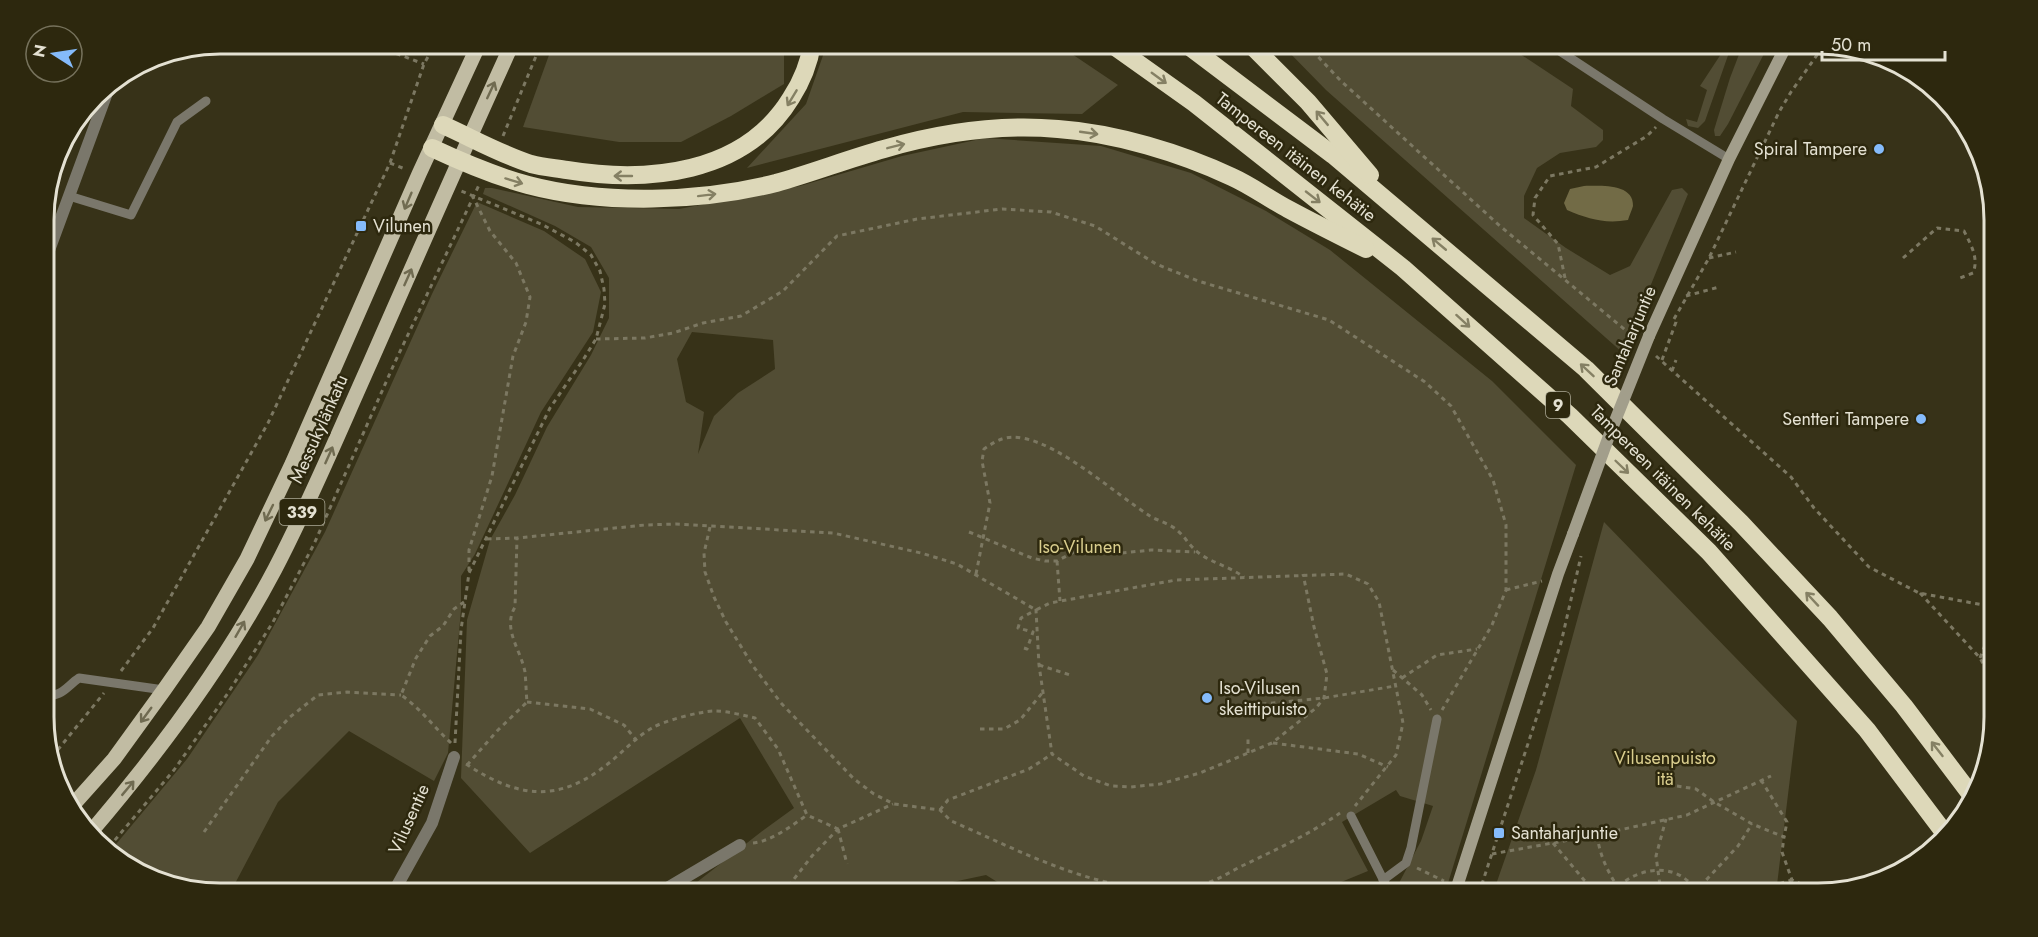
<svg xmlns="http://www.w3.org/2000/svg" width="2038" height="937" font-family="Jost,sans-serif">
	<rect width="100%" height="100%" fill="#373218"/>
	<!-- green -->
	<g fill="#524d34" fill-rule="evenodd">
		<path d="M553 44H784V84L731 116 681 142H619L523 127Z"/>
		<path d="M827 44H1057L1118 85 1082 114 963 112 747 168 806 104Z"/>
		<path d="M1281 44H1505L1573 89 1571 106 1603 130V140L1596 147 1560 153 1537 168 1524 196V218L1566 248 1610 275 1630 266 1672 190 1682 188 1688 194 1623 353 1326 90Z"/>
		<path d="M1721 44H1732L1705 121 1698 128 1688 126 1686 119 1697 122 1707 90 1700 86 1721 54 1716 51Z"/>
		<path d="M1743 44H1769L1728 124 1720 136H1715L1714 130 1730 78Z"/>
		<path d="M985 138 1101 146 1191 173 1266 211 1330 250 1492 381 1576 465 1445 893H1404L1399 883 1421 841 1433 806 1400 796 1396 790 1342 822 1368 871 1334 885 1305 893H1015L986 875 901 893H683L761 832 794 808 740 718 530 853 461 778 467 620 490 540 515 495 547 427 591 355 609 318V278L591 247 555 226 483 194 485 188H492L578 207 679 209 800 186 902 156ZM692 332 773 340 775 369 738 393 714 416 698 454 704 412 686 402 677 359Z"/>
		<path d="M477 202 544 231 585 259 601 292 593 332 541 412 475 554 461 576V610L448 753 434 781 349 731 278 802 230 893H220L152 880 112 849 187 759 258 655 325 532 432 294Z"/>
		<path d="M1604 522 1797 721 1776 893H1493L1536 770Z"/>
	</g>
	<!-- water -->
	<path fill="#726b46" d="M1584 186C1599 186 1634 183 1633 206 1632 210 1629 216 1628 220 1605 224 1588 219 1567 210L1564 203 1570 189Z"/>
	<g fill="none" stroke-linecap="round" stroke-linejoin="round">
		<!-- path -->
		<g stroke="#7c7862" stroke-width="3" stroke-dasharray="4.5 4.5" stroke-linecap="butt">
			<path d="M371 44 424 64"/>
			<path d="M1306 44 1341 81 1500 226 1635 338"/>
			<path d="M503 136 541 44"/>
			<path d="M390 163 405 169"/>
			<path d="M1709 258 1736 252"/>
			<path d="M1903 258 1937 228 1964 231C1971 245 1979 258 1973 273L1960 278"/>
			<path d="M1565 278 1558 244 1533 215 1535 198 1550 176 1596 167 1647 136 1656 127"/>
			<path d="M1686 296 1719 287"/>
			<path d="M1674 319 1709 258 1779 112 1791 92 1824 45"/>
			<path d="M596 339 645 338 673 333 703 323 741 316 783 291 837 236 917 219 1002 209 1051 212 1095 226 1156 264 1198 281 1329 320 1425 382 1451 406 1493 480 1506 525V590L1492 625 1442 710"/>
			<path d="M1656 356 1791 477 1814 508 1869 567 1919 593 1994 607"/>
			<path d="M1662 360 1676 322 1675 317"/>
			<path d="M1672 371 1676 360"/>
			<path d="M710 527 704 553 705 572 714 597 726 622 753 666 781 703 854 779 874 794 894 804 940 810 951 821C1026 853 1120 906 1203 884 1217 881 1231 871 1244 865 1277 849 1310 834 1340 813"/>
			<path d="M969 532 1032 558 1045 561H1057L1074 552 1100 547 1122 553 1151 550 1195 552"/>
			<path d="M487 539 517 538 645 525 676 524 833 533 921 553 957 564 1036 610 1050 603 1176 580 1346 574 1368 584 1379 602 1403 723 1396 755 1355 806"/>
			<path d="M1057 561 1060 601"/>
			<path d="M469 571V550L492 476 513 356 526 322 530 297 516 263 490 231 473 197"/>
			<path d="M976 574 990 503 982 461 984 449C997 440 1006 435 1022 438 1062 445 1114 493 1150 516 1158 521 1171 524 1178 531 1186 538 1190 547 1200 554 1213 563 1230 567 1244 577"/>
			<path d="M1506 590 1542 581"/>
			<path d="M1920 593 1980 658 1994 684"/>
			<path d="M1024 648 1027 649 1033 632 1018 628 1021 618 1036 610 1039 665 1052 754 1084 776 1111 786 1130 787 1160 784 1200 773 1272 743 1316 708 1324 698 1327 674 1314 627 1303 574"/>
			<path d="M1980 658 1994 622"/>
			<path d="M1039 665 1070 675"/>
			<path d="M1393 670 1422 695 1431 710"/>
			<path d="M121 671 153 628 268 423 390 163 424 64 435 44"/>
			<path d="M1402 678 1437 655 1477 649"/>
			<path d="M527 702 590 709 624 725 636 740"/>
			<path d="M1253 705 1324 698 1395 686"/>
			<path d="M980 729H1004L1020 720 1043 692"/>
			<path d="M451 743C434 727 420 708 401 695L416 658 430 636 443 626 454 609 464 602"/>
			<path d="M455 743 461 630 469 573 550 408 583 360 596 339 605 304 604 289 600 271 591 255 575 242 541 224 461 191"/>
			<path d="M1273 743 1358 754 1388 767"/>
			<path d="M1248 753V738"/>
			<path d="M52 757 104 693"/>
			<path d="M466 764C518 798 558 804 609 763 623 752 636 737 652 728 663 721 701 711 714 711 727 711 742 715 755 718L778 749 807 815 838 829"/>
			<path d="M467 765 498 730 527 702C526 692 526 682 525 672 521 650 502 629 515 607L517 538"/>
			<path d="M1761 780 1787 822 1784 837"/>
			<path d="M1677 786 1696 789 1714 802 1752 824 1784 837 1782 852 1792 880 1822 893"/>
			<path d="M940 810 948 800 1029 769 1052 754"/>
			<path d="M838 829 847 864"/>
			<path d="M204 832 272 736 290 717 318 695 347 692 401 695"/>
			<path d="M1597 835C1600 857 1609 875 1622 893"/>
			<path d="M753 843C772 841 791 826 807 815"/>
			<path d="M1553 843 1584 880 1602 893"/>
			<path d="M109 847 174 770 228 693 273 622 314 544 395 362 479 185"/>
			<path d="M1492 854 1597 835 1687 815 1771 776"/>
			<path d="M1417 868 1444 881"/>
			<path d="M783 893 812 856 838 829 893 804"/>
			<path d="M1479 893 1561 643 1581 556"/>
			<path d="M1612 893C1630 871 1667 860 1690 883L1689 893"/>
			<path d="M1661 893 1656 856 1666 819"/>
			<path d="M1694 893 1738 846 1752 824"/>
			<path d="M1755 893 1758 890 1792 880"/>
		</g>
		<!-- service -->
		<g stroke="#7a776b" stroke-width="9">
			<path d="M1549 44 1663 119 1729 159"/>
			<path d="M69 196 131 215 177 122 206 101"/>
			<path d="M45 695C61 698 67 686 79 678L164 690"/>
			<path d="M1351 816 1390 893"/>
			<path d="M1383 880 1406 863 1411 848 1437 719"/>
		</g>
		<!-- minor -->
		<g stroke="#7a776b" stroke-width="12">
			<path d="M44 264 111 82"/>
			<path d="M393 893 432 823 454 757"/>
			<path d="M659 893 740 845"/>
			<path d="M1339 893H1353"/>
		</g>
		<!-- secondary -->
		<g stroke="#a29e8b" stroke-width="12">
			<path d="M1649 336 1729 159 1787 44"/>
			<path d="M1455 893 1558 574 1573 534"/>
		</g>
		<!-- primary -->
		<g stroke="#c1bca3" stroke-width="15">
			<path d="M72 806 114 759 164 690 208 627 247 559 292 464 419 174 479 44"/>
			<path d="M90 833C160 751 225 664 275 569 310 502 339 432 370 363 417 256 464 149 512 44"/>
		</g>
		<!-- motorway -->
		<g stroke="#ddd8b9" stroke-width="18">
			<path d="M1111 44 1194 103 1403 268 1570 416 1709 552 1867 730 1943 831"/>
			<path d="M1186 44 1333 155 1586 369 1741 523 1830 618 1904 706 1972 796"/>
			<path d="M1250 44 1308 102 1370 175"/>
			<path d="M443 125C472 138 500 154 531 164 542 167 555 168 567 170 647 183 744 175 791 98 802 81 809 64 812 44"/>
			<path d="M432 148C464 163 495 176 528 185 604 205 701 202 776 183 812 173 848 159 884 149 939 133 1001 124 1058 129 1115 133 1181 153 1232 177 1252 186 1269 199 1288 209 1314 223 1340 236 1366 249"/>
		</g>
		<!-- secondary-bridge -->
		<path stroke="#a29e8b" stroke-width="12" d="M1573 534 1609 436 1649 336"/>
	</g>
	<!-- one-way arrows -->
	<defs><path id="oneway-shaft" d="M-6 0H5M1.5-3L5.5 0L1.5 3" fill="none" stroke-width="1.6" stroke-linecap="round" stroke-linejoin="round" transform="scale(1.5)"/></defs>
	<g stroke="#858064">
		<use href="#oneway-shaft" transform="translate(1159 78) rotate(36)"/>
		<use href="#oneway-shaft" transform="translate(792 98) rotate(121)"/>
		<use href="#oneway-shaft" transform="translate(1322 118) rotate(-130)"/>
		<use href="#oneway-shaft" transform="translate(1089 133) rotate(8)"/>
		<use href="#oneway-shaft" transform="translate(896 146) rotate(-14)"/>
		<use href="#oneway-shaft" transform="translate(623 176) rotate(-180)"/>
		<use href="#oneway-shaft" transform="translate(514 181) rotate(17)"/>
		<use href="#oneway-shaft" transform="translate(707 195) rotate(-7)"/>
		<use href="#oneway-shaft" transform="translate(1313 197) rotate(38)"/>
		<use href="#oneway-shaft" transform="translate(1439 244) rotate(-140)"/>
		<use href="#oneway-shaft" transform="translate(1463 321) rotate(42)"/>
		<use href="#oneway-shaft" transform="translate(1587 370) rotate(-137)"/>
		<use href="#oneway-shaft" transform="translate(1622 467) rotate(44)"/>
		<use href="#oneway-shaft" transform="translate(1812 599) rotate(-133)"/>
		<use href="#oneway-shaft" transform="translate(1937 749) rotate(-128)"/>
	</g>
	<g stroke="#706b51">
		<use href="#oneway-shaft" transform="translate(491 90) rotate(-65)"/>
		<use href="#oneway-shaft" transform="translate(408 201) rotate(113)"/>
		<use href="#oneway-shaft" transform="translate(408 277) rotate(-66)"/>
		<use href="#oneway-shaft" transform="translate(329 455) rotate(-66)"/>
		<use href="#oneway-shaft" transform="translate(269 513) rotate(116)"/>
		<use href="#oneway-shaft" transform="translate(240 629) rotate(-60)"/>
		<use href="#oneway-shaft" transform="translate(146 715) rotate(126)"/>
		<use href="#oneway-shaft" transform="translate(128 788) rotate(-50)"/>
	</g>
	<!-- markers -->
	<g fill="#85bbfb" stroke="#2d280e" stroke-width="2">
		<circle cx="1879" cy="149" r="6"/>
		<rect x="355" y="220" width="12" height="12" rx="3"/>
		<circle cx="1921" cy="419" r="6"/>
		<circle cx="1207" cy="698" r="6"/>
		<rect x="1493" y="827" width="12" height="12" rx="3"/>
	</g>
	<g text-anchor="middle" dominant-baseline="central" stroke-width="5" stroke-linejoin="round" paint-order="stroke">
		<!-- shield labels -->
		<g fill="#2d280e" stroke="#adaa97" stroke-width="1.5">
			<rect x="1546" y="392" width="24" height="26" rx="4.5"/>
			<rect x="279.5" y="499" width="45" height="26" rx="4.5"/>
		</g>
		<g font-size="16" font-weight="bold" fill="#e4e1d2">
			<text x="1558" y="405">9</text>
			<text x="302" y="512">339</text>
		</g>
		<!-- poi labels -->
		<g font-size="18" fill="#e4e1d2" stroke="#2d280e" text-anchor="start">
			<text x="1867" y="149" text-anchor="end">Spiral Tampere</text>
			<text x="373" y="226">Vilunen</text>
			<text x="1909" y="419" text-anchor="end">Sentteri Tampere</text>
			<text x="1219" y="688">Iso-Vilusen<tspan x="1219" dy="21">skeittipuisto</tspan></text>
			<text x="1511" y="833">Santaharjuntie</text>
		</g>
		<!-- street labels -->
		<g font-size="18" fill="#e4e1d2" stroke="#2d280e">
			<text transform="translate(1296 157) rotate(38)">Tampereen itäinen kehätie</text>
			<text transform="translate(1630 336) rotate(-67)">Santaharjuntie</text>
			<text transform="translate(319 429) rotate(-66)">Messukylänkatu</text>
			<text transform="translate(1663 478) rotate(45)">Tampereen itäinen kehätie</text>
			<text transform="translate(409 819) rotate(-66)">Vilusentie</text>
		</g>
		<!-- park labels -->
		<g font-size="18" fill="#dace8e" stroke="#2d280e">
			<text x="1080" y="547">Iso-Vilunen</text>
			<text x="1665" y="758">Vilusenpuisto<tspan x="1665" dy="21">itä</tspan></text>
		</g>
	</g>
	<!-- crop -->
	<path d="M0 0H2038V937H0ZM220 54H1818A166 166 0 0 1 1984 220V717A166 166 0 0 1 1818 883H220A166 166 0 0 1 54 717V220A166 166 0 0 1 220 54Z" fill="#2d280e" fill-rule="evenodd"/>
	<path fill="none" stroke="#e4e1d2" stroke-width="3" d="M220 54H1818A166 166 0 0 1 1984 220V717A166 166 0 0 1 1818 883H220A166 166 0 0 1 54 717V220A166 166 0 0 1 220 54Z"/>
	<!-- north arrow -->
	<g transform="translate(54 54) rotate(282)"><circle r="28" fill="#2d280e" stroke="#76725c" stroke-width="1.5"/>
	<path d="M0-4.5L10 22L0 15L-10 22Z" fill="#85bbfb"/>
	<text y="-9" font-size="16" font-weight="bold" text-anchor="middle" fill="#e4e1d2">N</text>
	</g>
	<!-- scale -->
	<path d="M1822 51v9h123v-9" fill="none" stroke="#e4e1d2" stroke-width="3"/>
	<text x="1831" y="51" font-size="18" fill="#e4e1d2" stroke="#2d280e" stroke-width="4.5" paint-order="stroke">50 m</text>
</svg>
